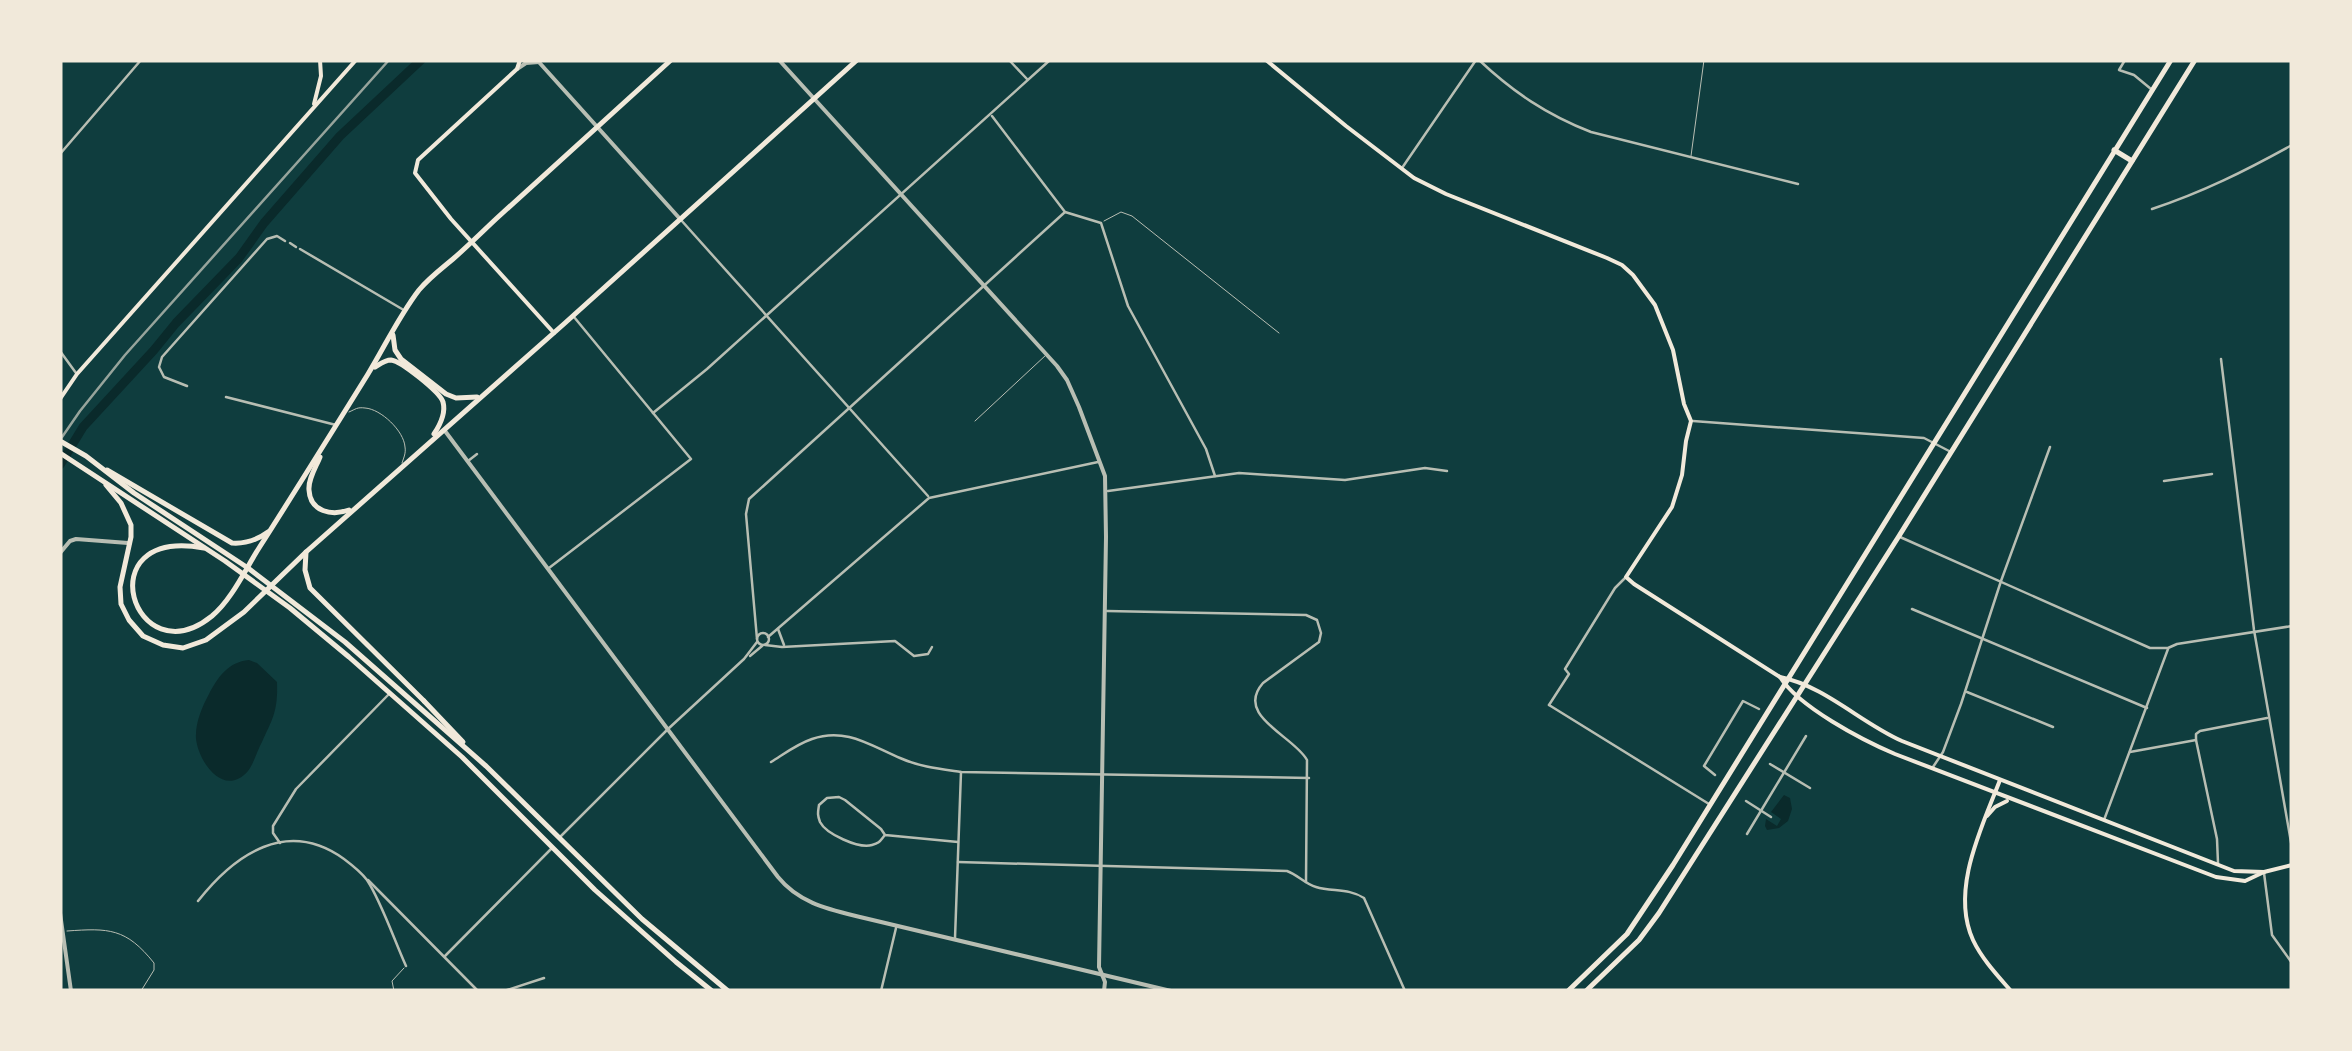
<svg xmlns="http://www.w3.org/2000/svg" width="2352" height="1051" font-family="'Open Sans',sans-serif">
	<rect width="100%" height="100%" fill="#0f3d3e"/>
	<!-- water -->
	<g fill="#0a2a2b">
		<path d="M249 660 257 663 277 682C278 711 273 718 262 742 257 751 254 763 248 771 224 798 199 763 196 739 195 723 202 707 209 694 218 677 228 662 249 660Z"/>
		<path d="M1784 795 1790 798 1792 809 1788 821 1779 828 1767 830 1765 826 1766 819 1777 826 1781 819 1771 812Z"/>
	</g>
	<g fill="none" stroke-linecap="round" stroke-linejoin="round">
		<!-- river -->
		<path stroke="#0a2a2b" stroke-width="9" d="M60 465 83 427 154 350 176 323 239 258 264 223 340 136 421 60"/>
		<!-- service -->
		<g stroke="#b8beb3" stroke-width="1">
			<path d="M1691 156 1704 60"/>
			<path d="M1104 221 1121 212 1132 216 1279 333"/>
			<path d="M349 412C356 409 357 407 365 408 381 409 404 431 405 447 406 453 404 457 402 463"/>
			<path d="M975 421 1046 355"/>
			<path d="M67 931C109 928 126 928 154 963V970L141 991"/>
			<path d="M394 991 392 981 404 968"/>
		</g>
		<!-- pedestrian -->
		<g stroke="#b8beb3" stroke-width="2.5">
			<path d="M1549 705 1569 674 1565 669 1615 588 1625 578"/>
			<path d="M1770 764 1810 788"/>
			<path d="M1715 775 1704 766 1743 701 1759 709"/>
			<path d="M1746 801 1771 817"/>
			<path d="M1747 834 1806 736"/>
		</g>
		<!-- minor -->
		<g stroke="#b8beb3" stroke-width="2.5">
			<path d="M1009 60 1027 79"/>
			<path d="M1479 60C1513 92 1547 115 1591 132L1798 184"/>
			<path d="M2125 60 2119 70 2134 75 2151 89"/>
			<path d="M992 116 1065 212 1101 223 1128 306 1206 449 1215 476"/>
			<path d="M60 154 141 60"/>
			<path d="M1402 168 1476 60"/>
			<path d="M2152 209C2203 192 2245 171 2292 145"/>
			<path d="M681 220 928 496"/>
			<path d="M290 243 296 247"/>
			<path d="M300 249 402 309"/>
			<path d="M60 351 76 373"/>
			<path d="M2221 359 2254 630 2292 848"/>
			<path d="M187 386 164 377 159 367 162 357 267 239 277 236 285 241"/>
			<path d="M226 397 336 425"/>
			<path d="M653 413 707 369 1050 60"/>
			<path d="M1693 421 1924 438 1951 452"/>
			<path d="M468 461 477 454"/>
			<path d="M2164 481 2212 474"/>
			<path d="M1108 491 1239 473 1345 480 1425 468 1447 471"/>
			<path d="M1900 537 2150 648H2168L2177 644 2292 626"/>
			<path d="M549 568 691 459 574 317"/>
			<path d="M1912 609 2147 708"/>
			<path d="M1107 611 1306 615 1317 620 1321 633 1319 642 1263 683C1234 716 1294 736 1307 760L1306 882"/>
			<path d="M778 629 784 645"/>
			<circle cx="763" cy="639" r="6"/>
			<path d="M768 637 929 498 1098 462"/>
			<path d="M757 639 746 514 749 499 1065 212"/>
			<path d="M765 645 782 647 895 641 914 656 928 654 932 647"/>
			<path d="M750 656 762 646"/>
			<path d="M1967 692 2053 727"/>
			<path d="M1549 705 1709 804"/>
			<path d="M2196 740 2217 839 2218 863"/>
			<path d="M2130 752 2196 740V734L2200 731 2267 718"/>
			<path d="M771 762C784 754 797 744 812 739 846 727 871 746 900 758 920 767 940 769 961 772L1309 778"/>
			<path d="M1933 767 1943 752 1961 704 2001 581 2050 447"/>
			<path d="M2104 820 2168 649"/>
			<path d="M885 835C880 841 880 843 872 845 859 849 826 834 820 822 817 814 818 812 819 805L827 798 839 797 845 800 881 829 885 835 958 842"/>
			<path d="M559 838 668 729 744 659 757 642"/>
			<path d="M280 843 273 833V826L296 789 390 693"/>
			<path d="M958 862 1287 871C1298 875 1305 884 1316 887 1332 892 1349 888 1364 898L1405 991"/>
			<path d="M2264 873 2272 935 2292 963"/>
			<path d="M368 880 478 991"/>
			<path d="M198 901C235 854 287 818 344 859 352 865 361 872 367 880 381 901 395 942 406 966"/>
			<path d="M955 938 961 772"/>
			<path d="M445 956 551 849"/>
			<path d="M504 991 544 978"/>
			<path d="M881 991 896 928"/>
		</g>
		<!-- tertiary -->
		<g stroke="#b8beb3" stroke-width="4">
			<path d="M537 60 681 220"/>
			<path d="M779 60 1057 366 1067 380 1079 407 1105 476 1106 537 1099 967 1105 982 1104 991"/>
			<path d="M517 69 526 63 539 62"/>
			<path d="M445 431 778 877C799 903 828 909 860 917L1171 991"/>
			<path d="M60 553 70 541 76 539 128 543"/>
			<path d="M60 913 71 991"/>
		</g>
		<!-- secondary -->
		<g stroke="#f1e9da" stroke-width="4">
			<path d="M520 60 517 69 418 160 415 173 451 219 554 333"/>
			<path d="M1266 60 1346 126 1414 178 1446 194 1607 258 1622 265 1633 275 1655 305 1673 350 1684 404 1691 421 1686 441 1682 475 1672 507 1626 577 1634 584 1780 677C1825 686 1861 723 1902 741L2234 871 2264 872 2292 865"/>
			<path d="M314 104 321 76 320 60"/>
			<path d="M60 399 77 374 356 60"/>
			<path d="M1780 677C1799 707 1862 740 1895 754L2216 877 2245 881 2264 872"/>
			<path d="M2000 780C1982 827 1950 890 1973 940 1982 959 1997 975 2011 991"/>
			<path d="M1987 816 1995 807 2007 801"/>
		</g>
		<!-- primary -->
		<g stroke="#f1e9da" stroke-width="5">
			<path d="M2114 150 2132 161"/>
			<path d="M393 335 395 350 401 359 446 394 456 398 477 397"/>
			<path d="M375 367C380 364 385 360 391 360 401 361 440 392 443 402 446 413 440 425 434 434"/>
			<path d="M320 457C316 467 308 479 309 490 310 512 332 516 349 510"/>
			<path d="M107 470 232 543C246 544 257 540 268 532"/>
			<path d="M106 485 121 503 131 525V537L120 587 121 604 129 620 143 636 163 645 183 648 206 640 244 612 306 552 565 323 857 60"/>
			<path d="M204 548C85 526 134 679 212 616 232 599 245 570 259 548 296 490 332 432 368 374 385 346 399 316 419 290 429 278 441 269 453 259 468 246 482 232 497 218 555 165 613 112 671 60"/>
			<path d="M306 552 305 570 310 588 424 701"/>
			<path d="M1568 991 1627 934 1673 865 2171 60"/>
			<path d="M1586 991 1639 940 1659 913 1899 536 2195 60"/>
		</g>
		<!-- trunk -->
		<g stroke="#f1e9da" stroke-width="5">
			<path d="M60 441 86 456 134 493 248 568 345 642 486 766 642 919 728 991"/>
			<path d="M60 453 225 561 290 608 349 657 462 757 595 890 676 962 712 991"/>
			<path d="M424 701 463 742"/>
		</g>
		<!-- rail -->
		<path stroke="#97a49c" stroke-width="2.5" d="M60 440 80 411 125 355 389 60"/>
	</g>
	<!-- border -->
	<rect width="2352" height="1051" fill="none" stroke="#f1e9da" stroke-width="125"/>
</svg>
